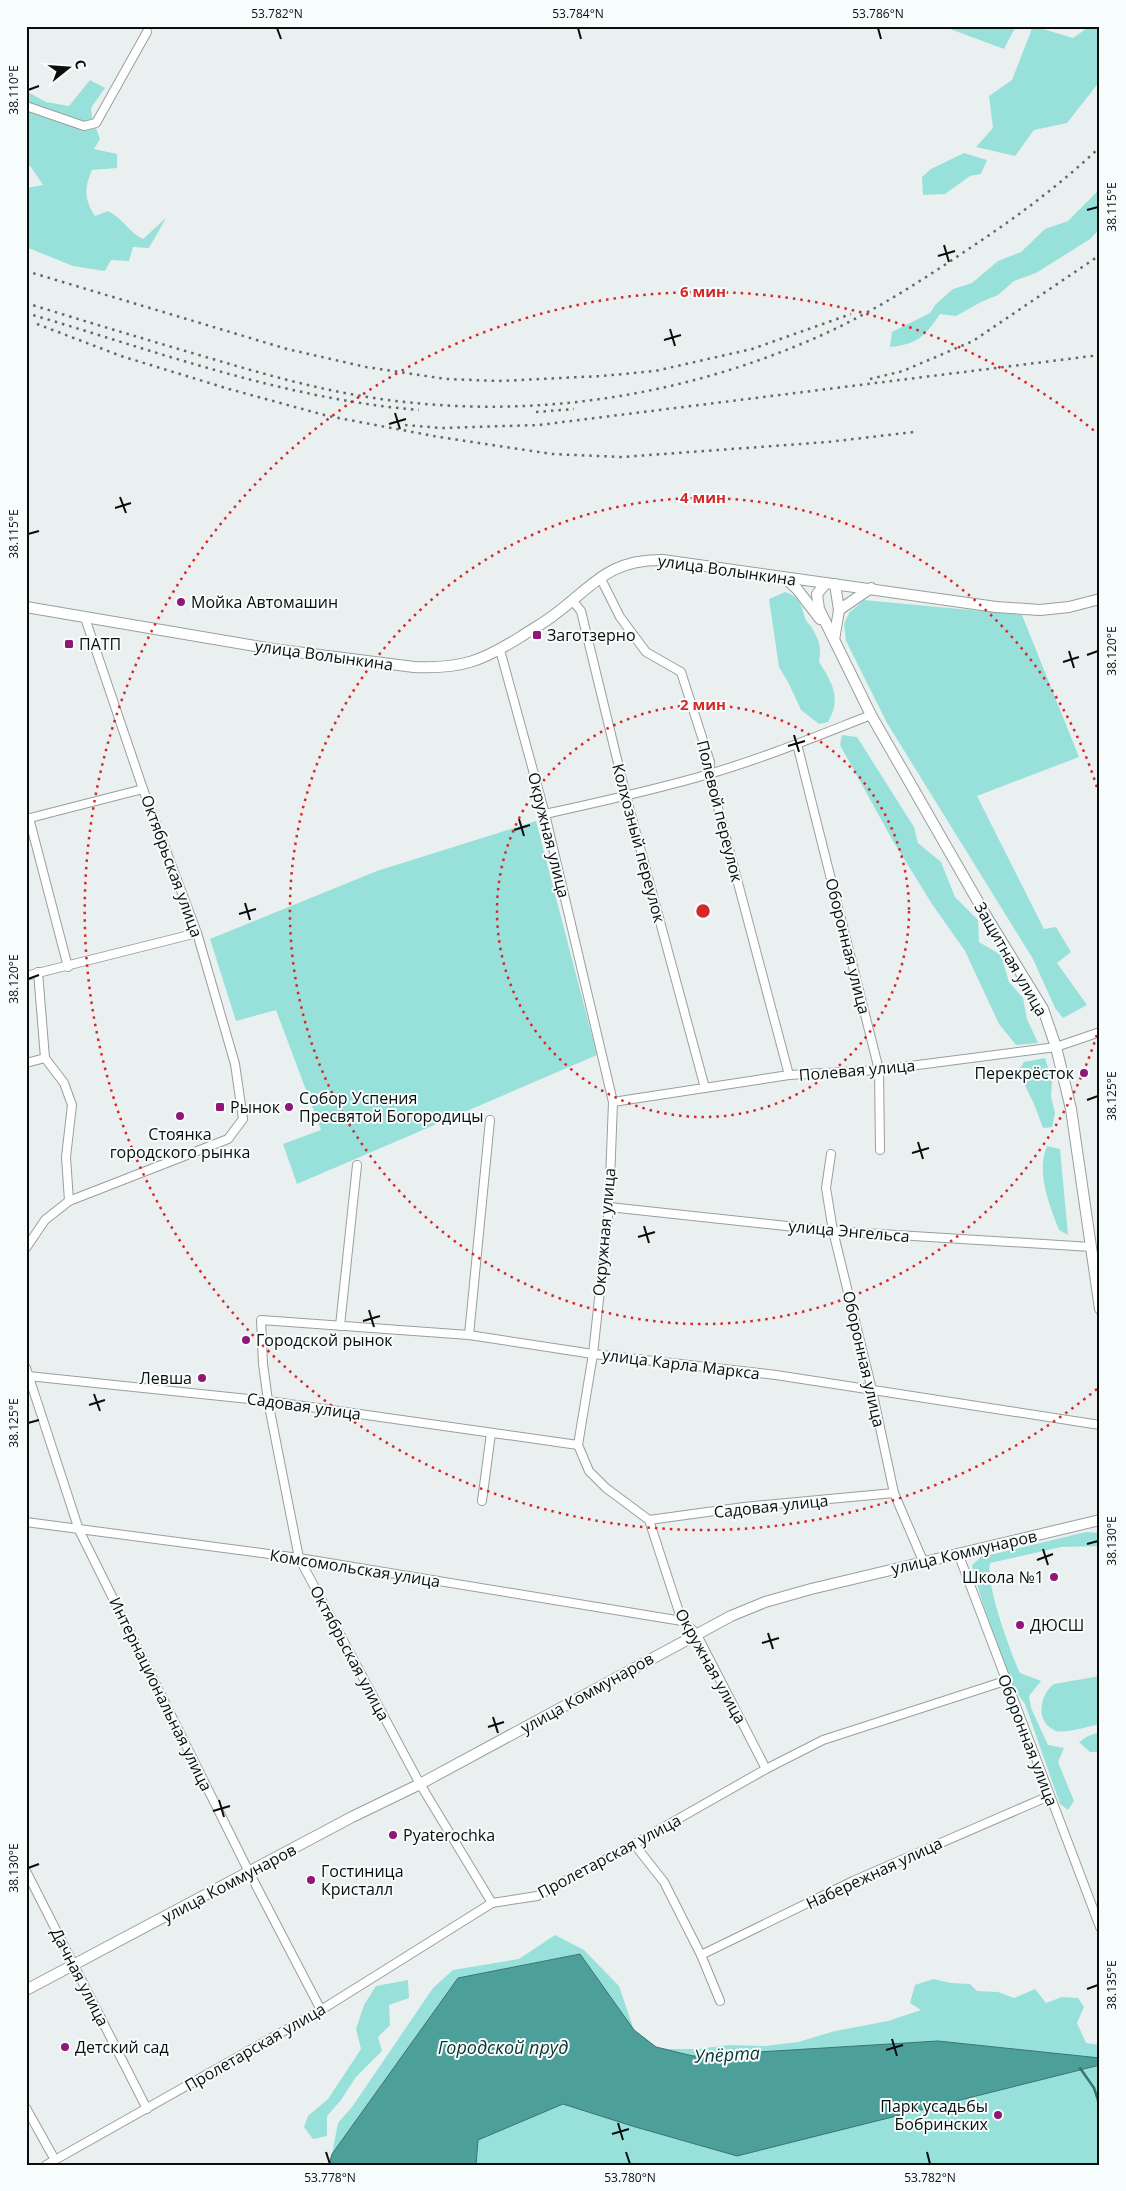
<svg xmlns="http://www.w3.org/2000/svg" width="1126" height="2191" font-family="'Open Sans',sans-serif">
	<rect width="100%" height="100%" fill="#eaf0ef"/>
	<!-- green -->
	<g fill="#98e1db">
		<path d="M942 26H1016L1004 49Z"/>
		<path d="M1033 26 1073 38 1090 26H1100V81L1067 123 1034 130 1015 156 976 147 993 128 989 96 1012 80Z"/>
		<path d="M90 80 105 88 91 108 92 117 100 139 94 149 117 154V168L92 170C84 188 84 199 95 216L108 211C125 220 126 230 143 239L166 218 149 248 133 247 129 261 111 260 105 271 73 266 26 247V188L43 185 31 167 26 164V91L46 102 69 106Z"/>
		<path d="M964 153 987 160 981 174 970 176 945 194 923 195 922 177 931 169Z"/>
		<path d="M1100 189V229L1090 239 1036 273 1014 281 998 295 981 302 956 316 940 314C924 337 918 344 890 347L892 332 930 313 936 304 953 289 972 283 998 261 1021 252 1045 229 1068 221Z"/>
		<path d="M785 592C800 597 801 604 805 618 806 621 810 625 812 628 819 640 822 648 819 662 832 682 842 699 828 722L819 724 801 710 789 684 779 667 769 599Z"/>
		<path d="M864 600 1022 615 1079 757 977 796 1044 929 1056 927 1071 952 1057 963 1087 1005 1063 1018 1055 1008 1033 959 887 723 846 641 844 624 849 613Z"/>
		<path d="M842 735 857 737 914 827 918 843 941 862 955 897 978 920 979 942 1001 955 1009 982 1023 998 1027 1019 1038 1043 1016 1045 999 1024 965 951 932 904 893 841 840 745Z"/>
		<path d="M536 821 597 1055 297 1184 283 1144 321 1130 276 1010 236 1021 210 939 377 871Z"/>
		<path d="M1045 1058 1052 1081 1051 1097 1055 1113 1052 1127 1043 1128 1034 1104 1018 1071 1024 1062Z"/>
		<path d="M1047 1146 1060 1149 1068 1235 1059 1230C1049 1204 1036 1172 1047 1146Z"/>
		<path d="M1086 1532 1100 1533V1546L1061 1547 990 1563C985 1582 1010 1652 1020 1673L1041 1681 1029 1696 1031 1708 1048 1745 1064 1748 1058 1762 1074 1801 1068 1810 1060 1804 1025 1704C1010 1686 1004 1662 996 1640 987 1615 978 1591 972 1565L981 1557Z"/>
		<path d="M1100 1676V1724C1090 1726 1062 1735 1054 1730 1035 1721 1040 1694 1054 1684Z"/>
		<path d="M1100 1732V1752H1090L1079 1742 1088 1736Z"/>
		<path d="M555 1935 584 1950 619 1986 634 2030 579 1954 458 1978 332 2154 338 2123 352 2107 433 1988 453 1970 519 1959Z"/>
		<path d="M933 1979 951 1983 970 1984 977 1991 998 1992 1014 1998 1035 1989 1046 2003 1062 1997 1078 1998 1084 2007 1077 2023 1086 2043 1100 2045V2058L938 2041 693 2056 656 2047 668 2049H697L730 2045 765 2046 798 2042 835 2031 888 2021 921 2010 910 2003 915 1985Z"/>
		<path d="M408 1980 409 1998 389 2005 390 2025 378 2037 382 2051 356 2077 341 2100 327 2116V2136L313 2139 304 2127 308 2116 328 2099 361 2049 356 2029 364 2005 376 1986Z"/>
		<path d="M1100 2065V2165H476L478 2140 563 2104 632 2126 737 2156Z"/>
	</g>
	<!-- water -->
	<path fill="#4d9f9a" stroke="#3a7470" d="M580 1954 634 2030 656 2047 693 2056 938 2041 1100 2058V2065L737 2156 632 2126 563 2104 478 2140 476 2165H329L332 2154 458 1978Z"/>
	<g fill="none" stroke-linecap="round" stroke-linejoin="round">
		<!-- stream -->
		<path stroke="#3a7470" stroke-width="2.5" d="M1080 2068 1094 2088 1098 2100 1100 2127"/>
		<defs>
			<g id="street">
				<path d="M26 106 84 126 96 123 147 32"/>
				<path d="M600 577 620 617 646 652 681 672 710 762 709 774 789 1075"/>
				<path d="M572 600 581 611 626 796 705 1088"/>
				<path d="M500 650 545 814 613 1102 609 1207 593 1354 578 1445 589 1471 606 1488 649 1520 682 1621 696 1633 766 1769"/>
				<path d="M797 744 879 1070 880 1150"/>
				<path d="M545 814C600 802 655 790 709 774 764 758 817 736 871 715"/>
				<path d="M29 818 68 967"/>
				<path d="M26 819 143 789"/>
				<path d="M38 972 45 1058 64 1083 72 1105 66 1157 69 1201"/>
				<path d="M26 976 197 933"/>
				<path d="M26 1063 45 1058"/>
				<path d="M613 1102 789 1075 879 1070 1056 1047 1100 1032"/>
				<path d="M831 1154 826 1188 833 1231 872 1390 894 1493 923 1561"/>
				<path d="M609 1207 833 1231 1091 1247"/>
				<path d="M26 1248 45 1220 69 1201 228 1139 243 1119 235 1064 197 933 143 789 85 618"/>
				<path d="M340 1326 357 1165"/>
				<path d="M469 1335 490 1120"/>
				<path d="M26 1368 79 1530 249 1872 321 2010"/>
				<path d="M28 1376 268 1401 578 1445"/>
				<path d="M482 1501 491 1433"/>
				<path d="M649 1520 744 1507 894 1493"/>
				<path d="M26 1522 299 1558 682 1621"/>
				<path d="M958 1553 1100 1927"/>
				<path d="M634 1844 664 1882 701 1955 720 2001"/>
				<path d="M26 1871 147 2109"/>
				<path d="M492 1903 420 1784 299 1558 268 1401 263 1364 261 1320 469 1335 593 1354 776 1375 1100 1425"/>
				<path d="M701 1955 853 1881 1049 1796"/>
				<path d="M26 2108 55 2160"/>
				<path d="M46 2165 321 2010 492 1903 537 1896 634 1844 766 1769 823 1740 1005 1681"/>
			</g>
			<g id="secondary">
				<path d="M785 578 797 589 820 619"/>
				<path d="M826 583 817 594 819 609 871 715 988 919 1043 1009 1056 1047 1071 1109 1100 1309"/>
				<path d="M835 584 839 610"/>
				<path d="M26 607 273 649 414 667C462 669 482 661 522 636 532 629 544 623 554 615 594 585 609 559 663 560L996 607 1040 610 1069 607 1100 599"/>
				<path d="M834 640 839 610 871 588"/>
				<path d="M26 1990 352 1817 420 1784 731 1616 765 1602 811 1589 1100 1520"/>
			</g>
		</defs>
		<!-- street casing -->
		<use href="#street" stroke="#999f9e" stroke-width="10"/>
		<!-- secondary casing -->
		<use href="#secondary" stroke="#999f9e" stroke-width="12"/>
		<!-- street -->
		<use href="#street" stroke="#fff" stroke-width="8"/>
		<!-- secondary -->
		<use href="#secondary" stroke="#fff" stroke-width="10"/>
		<!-- rail -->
		<g stroke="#646867" stroke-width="2.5" stroke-dasharray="2.5 5" stroke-linecap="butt">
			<path d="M26 271 287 349 366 367 446 379 499 381 602 376 655 371 752 349 851 314"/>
			<path d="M26 303C84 321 141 338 199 355 257 372 314 389 374 398 526 421 681 398 822 335 873 312 921 281 967 250 1014 219 1059 186 1100 147"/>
			<path d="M26 313C156 351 284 399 419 410"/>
			<path d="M37 324 121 356 229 389 328 416 439 437 552 454 622 457 828 442 914 432"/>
			<path d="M870 379 903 371 973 341 1100 255"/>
			<path d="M536 412 574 409"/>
			<path d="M405 425 441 428 539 425 1100 355"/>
		</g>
	</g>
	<!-- ticks -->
	<path fill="none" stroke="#0c0e0e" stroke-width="2" d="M277 28 281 39M578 28 581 39M878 28 881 39M28 90 39 86M1087 210 1098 207M944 245 949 262M938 256 955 251M670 329 675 346M664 340 681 335M395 413 400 429M389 424 406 419M120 497 126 513M115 508 131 503M28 534 39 531M1069 651 1074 668M1087 655 1098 651M1063 662 1079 657M794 735 799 752M788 746 805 741M519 819 524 836M514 830 530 825M245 903 250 920M239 914 256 909M28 979 39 975M1087 1100 1098 1096M918 1142 923 1159M912 1153 929 1148M644 1226 649 1243M638 1237 655 1232M369 1310 374 1327M363 1321 380 1316M94 1394 100 1411M89 1405 105 1400M28 1423 39 1420M1087 1544 1098 1541M1043 1549 1048 1565M1037 1560 1053 1554M768 1633 773 1649M762 1643 779 1638M493 1717 498 1733M488 1727 504 1722M219 1800 224 1817M213 1811 230 1806M28 1868 39 1864M1087 1989 1098 1985M892 2039 897 2056M886 2050 903 2045M618 2123 623 2140M612 2134 629 2129M326 2152 330 2164M626 2152 630 2164M927 2152 930 2164"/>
	<!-- distance rings -->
	<g fill="none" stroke="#d62828" stroke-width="2.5" stroke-dasharray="2.5 5">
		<circle cx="703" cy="911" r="206"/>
		<path d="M1099 1028A413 413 0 1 1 1099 794"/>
		<path d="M1097 1389A619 619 0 1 1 1097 433"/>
	</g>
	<!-- markers -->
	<g fill="#901775" stroke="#f7fdfc" stroke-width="2">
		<circle cx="181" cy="602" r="5"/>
		<rect x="532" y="630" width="10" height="10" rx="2.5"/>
		<rect x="64" y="639" width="10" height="10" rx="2.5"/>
		<circle cx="1084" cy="1073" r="5"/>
		<rect x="215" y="1102" width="10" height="10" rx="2.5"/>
		<circle cx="289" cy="1107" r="5"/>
		<circle cx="180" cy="1116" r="5"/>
		<circle cx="246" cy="1340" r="5"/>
		<circle cx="202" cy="1378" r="5"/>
		<circle cx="1054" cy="1577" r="5"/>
		<circle cx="1020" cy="1625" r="5"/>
		<circle cx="393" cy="1835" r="5"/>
		<circle cx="311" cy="1880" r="5"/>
		<circle cx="65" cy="2047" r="5"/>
		<circle cx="998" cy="2115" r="5"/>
	</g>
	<g text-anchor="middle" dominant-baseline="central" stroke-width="4" stroke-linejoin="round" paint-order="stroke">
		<!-- street labels -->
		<g font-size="16" fill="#0c0e0e" stroke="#f7fdfc">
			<text transform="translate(727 570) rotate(8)">улица Волынкина</text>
			<text transform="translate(324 655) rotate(8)">улица Волынкина</text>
			<text transform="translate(720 811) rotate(76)">Полевой переулок</text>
			<text transform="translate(549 835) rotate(76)">Окружная улица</text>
			<text transform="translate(639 843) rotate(75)">Колхозный переулок</text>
			<text transform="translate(172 866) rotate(70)">Октябрьская улица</text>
			<text transform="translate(848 946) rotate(76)">Оборонная улица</text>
			<text transform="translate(1011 959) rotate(60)">Защитная улица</text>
			<text transform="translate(857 1070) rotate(-5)">Полевая улица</text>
			<text transform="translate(849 1231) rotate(5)">улица Энгельса</text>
			<text transform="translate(604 1232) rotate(-85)">Окружная улица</text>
			<text transform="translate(864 1359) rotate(77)">Оборонная улица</text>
			<text transform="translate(681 1364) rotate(7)">улица Карла Маркса</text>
			<text transform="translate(304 1406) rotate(8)">Садовая улица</text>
			<text transform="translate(771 1506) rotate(-6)">Садовая улица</text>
			<text transform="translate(964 1552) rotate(-13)">улица Коммунаров</text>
			<text transform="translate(355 1568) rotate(9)">Комсомольская улица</text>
			<text transform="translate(350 1653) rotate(62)">Октябрьская улица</text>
			<text transform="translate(711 1666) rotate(61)">Окружная улица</text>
			<text transform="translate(587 1693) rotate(-29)">улица Коммунаров</text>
			<text transform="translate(161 1694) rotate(64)">Интернациональная улица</text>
			<text transform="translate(1028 1740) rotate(69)">Оборонная улица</text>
			<text transform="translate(609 1856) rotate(-28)">Пролетарская улица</text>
			<text transform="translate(874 1873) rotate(-25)">Набережная улица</text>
			<text transform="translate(229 1883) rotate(-28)">улица Коммунаров</text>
			<text transform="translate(80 1977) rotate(63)">Дачная улица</text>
			<text transform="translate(255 2047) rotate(-30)">Пролетарская улица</text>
		</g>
		<!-- poi labels -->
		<g font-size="16" fill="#0c0e0e" stroke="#f7fdfc" text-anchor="start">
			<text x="191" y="602">Мойка Автомашин</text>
			<text x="547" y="635">Заготзерно</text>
			<text x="79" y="644">ПАТП</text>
			<text x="1074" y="1073" text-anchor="end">Перекрёсток</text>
			<text x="299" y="1098">Собор Успения<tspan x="299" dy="18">Пресвятой Богородицы</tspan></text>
			<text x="230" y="1107">Рынок</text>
			<text x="180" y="1134" text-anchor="middle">Cтоянка<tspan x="180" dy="18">городского рынка</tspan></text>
			<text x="256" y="1340">Городской рынок</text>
			<text x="192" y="1378" text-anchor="end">Левша</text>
			<text x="1044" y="1577" text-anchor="end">Школа №1</text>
			<text x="1030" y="1625">ДЮСШ</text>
			<text x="403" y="1835">Pyaterochka</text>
			<text x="321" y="1871">Гостиница<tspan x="321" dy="18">Кристалл</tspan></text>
			<text x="75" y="2047">Детский сад</text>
			<text x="988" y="2106" text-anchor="end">Парк усадьбы<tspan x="988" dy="18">Бобринских</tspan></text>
		</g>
		<!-- water labels -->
		<g font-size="18" font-style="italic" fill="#093230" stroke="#f7fdfc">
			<text x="503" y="2047">Городской пруд</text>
			<text transform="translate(727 2054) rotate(-3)">Упёрта</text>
		</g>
	</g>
	<circle cx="703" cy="911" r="8" fill="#d62828" stroke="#f7fdfc" stroke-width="2.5"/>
	<g font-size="15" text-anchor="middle" font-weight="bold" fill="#d62828" stroke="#f7fdfc" stroke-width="4" stroke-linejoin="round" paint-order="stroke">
		<text x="703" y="297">6 мин</text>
		<text x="703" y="503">4 мин</text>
		<text x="703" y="710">2 мин</text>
	</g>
	<!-- border -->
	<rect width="1126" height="2191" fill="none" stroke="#f7fdfc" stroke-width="55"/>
	<!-- north arrow -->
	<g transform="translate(68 68) rotate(73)" stroke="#f7fdfc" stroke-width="4" paint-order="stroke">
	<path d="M0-4L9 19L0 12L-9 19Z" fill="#0c0e0e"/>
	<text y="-8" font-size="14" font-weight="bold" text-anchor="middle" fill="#0c0e0e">С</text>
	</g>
	<rect x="28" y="28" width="1070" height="2136" fill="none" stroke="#0c0e0e" stroke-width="2"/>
	<g font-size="12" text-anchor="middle" fill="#0c0e0e">
		<text x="277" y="18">53.782°N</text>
		<text x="578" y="18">53.784°N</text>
		<text x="878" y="18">53.786°N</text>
		<text transform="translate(14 90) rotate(-90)" y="4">38.110°E</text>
		<text transform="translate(1112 207) rotate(-90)" y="4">38.115°E</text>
		<text transform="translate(14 534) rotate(-90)" y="4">38.115°E</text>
		<text transform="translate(1112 651) rotate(-90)" y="4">38.120°E</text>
		<text transform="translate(14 979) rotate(-90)" y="4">38.120°E</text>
		<text transform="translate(1112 1096) rotate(-90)" y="4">38.125°E</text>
		<text transform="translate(14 1423) rotate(-90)" y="4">38.125°E</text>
		<text transform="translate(1112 1541) rotate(-90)" y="4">38.130°E</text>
		<text transform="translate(14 1868) rotate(-90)" y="4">38.130°E</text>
		<text transform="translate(1112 1985) rotate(-90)" y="4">38.135°E</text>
		<text x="330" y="2182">53.778°N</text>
		<text x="630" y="2182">53.780°N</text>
		<text x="930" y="2182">53.782°N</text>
	</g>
</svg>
